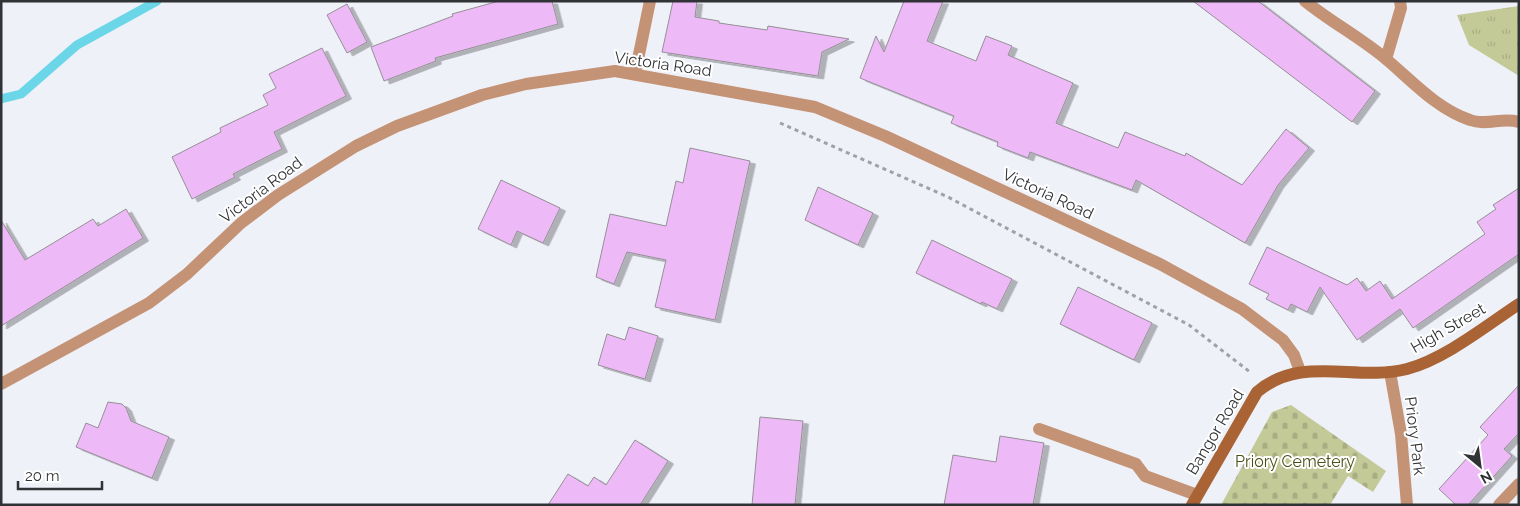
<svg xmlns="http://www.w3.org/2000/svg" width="1520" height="506" font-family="Raleway,sans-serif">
	<defs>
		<pattern id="cemetery-stones" width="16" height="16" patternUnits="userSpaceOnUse" patternTransform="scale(1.25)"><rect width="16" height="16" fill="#c4c998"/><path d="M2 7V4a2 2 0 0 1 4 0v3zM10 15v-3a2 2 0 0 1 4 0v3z" fill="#a9ad84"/></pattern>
		<pattern id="park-tufts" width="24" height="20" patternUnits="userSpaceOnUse" patternTransform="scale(1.25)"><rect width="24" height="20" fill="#c4c998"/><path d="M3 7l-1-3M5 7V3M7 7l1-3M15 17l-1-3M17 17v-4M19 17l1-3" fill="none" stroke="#a9ad84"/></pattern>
		<filter id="shadow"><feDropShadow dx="5.5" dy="3" stdDeviation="0" flood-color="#0004"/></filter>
	</defs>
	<rect width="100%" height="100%" fill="#eff1f9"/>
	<!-- cemetery -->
	<path fill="url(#cemetery-stones)" d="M1291 405 1386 471 1373 492 1348 476 1330 505H1221L1272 412Z"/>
	<!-- park -->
	<path fill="url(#park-tufts)" d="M1519 6V76L1469 45 1457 15Z"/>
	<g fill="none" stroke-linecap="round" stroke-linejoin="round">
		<!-- stream -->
		<path stroke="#6bd6e7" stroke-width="9" d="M1 99 21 94 77 45 157 1"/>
	</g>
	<!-- building -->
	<g fill="#eeb9f7" stroke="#958f96" filter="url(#shadow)">
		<path d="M499 1H552L558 24 435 58 436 61 384 81 371 47 453 16 452 14Z"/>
		<path d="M673 1H697L695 17 719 21V23L767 30 768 26 849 39 822 52 818 76 662 52Z"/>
		<path d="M904 1H943L927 41 976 61 986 36 1012 46 1008 55 1073 83 1056 123 1118 148 1125 132 1185 156 1186 153 1242 185 1286 129 1309 148 1278 185 1245 243 1136 180 1132 190 1030 152 1028 158 997 146 998 142 951 123 954 116 860 78 876 36 884 52Z"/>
		<path d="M1193 1H1258L1375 91 1352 122Z"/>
		<path d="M347 4 367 42 347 53 327 15Z"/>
		<path d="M322 48 346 96 274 132 282 149 233 174 235 177 192 199 172 157 221 132 220 128 268 105 263 95 276 88 269 74Z"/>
		<path d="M690 148 750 161 715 320 655 307 666 260 627 252 614 284 596 277 610 214 666 226 676 181 683 183Z"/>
		<path d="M501 180 560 208 543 243 517 231 511 245 478 229Z"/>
		<path d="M818 187 873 213 858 245 805 220Z"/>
		<path d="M1519 188V254L1413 328 1400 309 1357 340 1320 287 1307 312 1291 304 1288 310 1266 299 1269 294 1249 284 1267 247 1347 285 1357 278 1366 291 1380 281 1392 299 1485 234 1477 222 1496 209 1493 205Z"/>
		<path d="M126 209 143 238 1 326V220L25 260 93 219 98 226Z"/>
		<path d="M932 240 1012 279 997 309 982 302 981 304 916 273Z"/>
		<path d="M1078 287 1152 323 1134 360 1060 324Z"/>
		<path d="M629 327 658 336 645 379 598 365 607 334 625 340Z"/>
		<path d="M1519 385V433L1504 449 1512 456 1468 505H1456L1439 489 1488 435 1480 427Z"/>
		<path d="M108 402 122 404 126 408 131 421 169 437 152 478 76 447 86 423 98 428Z"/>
		<path d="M760 417 803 421 795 505H752Z"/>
		<path d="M1000 436 1044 443 1033 505H944L953 455 996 462Z"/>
		<path d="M635 440 668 461 640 505H548L568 474 588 486 594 477 606 485Z"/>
	</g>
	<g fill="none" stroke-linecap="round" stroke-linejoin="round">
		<!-- path -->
		<path stroke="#9fa1a6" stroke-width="3" stroke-dasharray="4 4" stroke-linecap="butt" d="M780 123 948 197 1189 325 1250 372"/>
		<!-- lane -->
		<g stroke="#c49375" stroke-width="12">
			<path d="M1039 429 1136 464 1145 476 1197 495"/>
			<path d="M1499 505 1519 484"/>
		</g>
		<!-- street -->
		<g stroke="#c49375" stroke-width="12">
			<path d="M1305 1C1331 22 1361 38 1386 59 1412 81 1437 109 1470 120 1486 126 1503 117 1519 122"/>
			<path d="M1386 59 1401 8 1400 1"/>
			<path d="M635 74 650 1"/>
			<path d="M1390 372 1401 434 1407 505"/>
			<path d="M1 384 149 303 187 274 241 223 278 195 356 146 397 126 482 95 526 84 615 71 815 107 885 136 1160 264 1242 309 1283 340 1294 355 1300 371"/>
		</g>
		<!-- secondary -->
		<path stroke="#a96335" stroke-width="12" d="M1192 505 1257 392C1302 354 1355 382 1407 369 1445 359 1487 325 1519 304"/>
	</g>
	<g text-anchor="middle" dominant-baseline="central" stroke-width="4" stroke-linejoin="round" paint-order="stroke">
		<!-- street labels -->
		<g font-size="16" fill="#313235" stroke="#fff">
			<text transform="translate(663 64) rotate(8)">Victoria Road</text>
			<text transform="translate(261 190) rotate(-37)">Victoria Road</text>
			<text transform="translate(1048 194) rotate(25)">Victoria Road</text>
			<text transform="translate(1448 328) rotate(-30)">High Street</text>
			<text transform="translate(1215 432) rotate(-59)">Bangor Road</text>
			<text transform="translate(1415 436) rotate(83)">Priory Park</text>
		</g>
		<!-- park labels -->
		<g font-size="16" fill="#4c5016" stroke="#fff">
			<text x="1295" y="461">Priory Cemetery</text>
		</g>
	</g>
	<!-- border -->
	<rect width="1520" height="506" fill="none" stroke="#313235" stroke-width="5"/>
	<!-- north arrow -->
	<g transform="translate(1480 466) rotate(151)" stroke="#ffffff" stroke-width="4" paint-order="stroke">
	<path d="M0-4L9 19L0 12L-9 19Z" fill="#313235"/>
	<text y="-8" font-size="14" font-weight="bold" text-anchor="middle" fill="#313235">N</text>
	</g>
	<!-- scale -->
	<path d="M18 481v8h84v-8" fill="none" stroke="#313235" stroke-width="2.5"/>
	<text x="25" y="481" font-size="15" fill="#313235" stroke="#ffffff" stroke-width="4" paint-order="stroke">20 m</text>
</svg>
